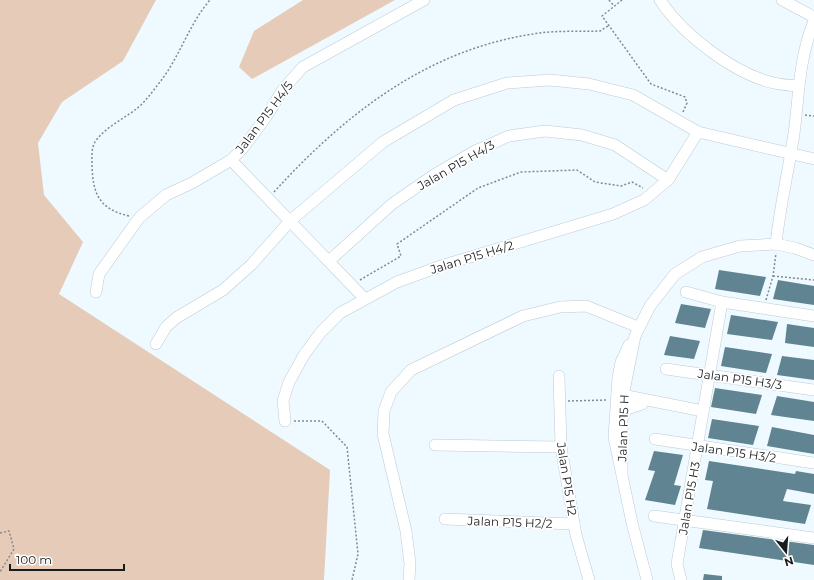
<svg xmlns="http://www.w3.org/2000/svg" width="814" height="580" font-family="Montserrat,sans-serif">
	<rect width="100%" height="100%" fill="#eefaff"/>
	<!-- green -->
	<g fill="#e6cbb8">
		<path d="M0 0H156L123 61 62 102 38 143 44 195 83 242 59 294 330 470 324 580H0Z"/>
		<path d="M303 0H395L252 79 239 67 254 31Z"/>
	</g>
	<!-- building -->
	<g fill="#608492">
		<path d="M719 270 766 277 760 296 715 289Z"/>
		<path d="M778 280 814 286V305L773 299Z"/>
		<path d="M681 304 711 309 705 328 675 323Z"/>
		<path d="M731 315 778 322 772 340 727 334Z"/>
		<path d="M787 324 814 328V347L785 343Z"/>
		<path d="M670 336 700 341 694 359 664 355Z"/>
		<path d="M725 347 772 354 766 373 721 366Z"/>
		<path d="M782 356 814 360V380L777 375Z"/>
		<path d="M715 388 762 395 756 414 711 407Z"/>
		<path d="M777 396 814 402V421L771 415Z"/>
		<path d="M712 419 759 426 753 445 708 438Z"/>
		<path d="M772 427 814 435V454L767 446Z"/>
		<path d="M654 451 683 455 674 485 681 486 675 505 645 500 655 471 648 470Z"/>
		<path d="M709 461 795 474 796 471 814 474V494L787 489 783 501 811 505 805 524 707 509 713 481 705 480Z"/>
		<path d="M703 530 814 545V565L699 548Z"/>
		<path d="M704 574 722 576V580H703Z"/>
	</g>
	<g fill="none" stroke-linecap="round" stroke-linejoin="round">
		<defs>
			<g id="minor">
				<path d="M660 0C682 34 734 74 774 83 782 85 790 85 798 86"/>
				<path d="M782 0 814 17"/>
				<path d="M231 160 364 298"/>
				<path d="M776 244C780 204 790 165 795 126 799 90 800 55 814 21"/>
				<path d="M329 261 392 204 434 175 475 151 509 136 545 131 582 135 615 145 668 180"/>
				<path d="M96 292 99 274 139 218 166 195 192 183 231 160 243 148 266 117 284 88 303 67 424 0"/>
				<path d="M686 292 722 302 814 316"/>
				<path d="M156 344 166 327 176 318 223 290 251 265 290 221 383 142 454 100 507 83 550 80 589 84 633 95 698 132 814 159"/>
				<path d="M629 345 621 362 618 378 614 437 632 523 647 580"/>
				<path d="M666 369 814 390"/>
				<path d="M559 376 561 447 576 535 589 580"/>
				<path d="M617 394 703 411"/>
				<path d="M622 418 627 409 642 404"/>
				<path d="M285 421 283 401 289 382 304 355 321 332 340 313 397 282 444 265 613 214 644 200 668 180 698 132"/>
				<path d="M655 439 814 463"/>
				<path d="M435 445 561 447"/>
				<path d="M622 474V401L635 336 650 306 675 274 702 257 740 246 776 244 795 248 814 255"/>
				<path d="M654 516 814 538"/>
				<path d="M445 519 574 524"/>
				<path d="M409 580 410 564 406 531 383 434 384 411 391 392 411 370 523 316 560 307 586 306 638 327"/>
				<path d="M681 580 677 564 722 302"/>
			</g>
		</defs>
		<!-- minor casing -->
		<use href="#minor" stroke="#bdcbd1" stroke-width="12"/>
		<!-- path -->
		<g stroke="#818a8d" stroke-width="1.5" stroke-dasharray="2 2" stroke-linecap="butt">
			<path d="M609 0 614 6"/>
			<path d="M622 0 602 16 651 84 685 97 687 103 683 112"/>
			<path d="M805 115 814 116"/>
			<path d="M274 192C345 114 427 50 533 34 555 30 578 32 600 31L608 26"/>
			<path d="M129 216C99 209 93 194 92 166 92 158 91 149 95 142 106 126 126 118 140 106 149 97 156 87 163 78 181 53 190 23 210 0"/>
			<path d="M773 276 814 280"/>
			<path d="M360 280 401 256 397 244 478 188 521 172 577 170 595 182 621 186 632 182 643 188"/>
			<path d="M766 300 773 276 776 253"/>
			<path d="M568 401 608 400"/>
			<path d="M294 421H322L347 447 358 554 352 580"/>
			<path d="M0 533 9 531 14 549 0 572"/>
		</g>
		<!-- minor -->
		<use href="#minor" stroke="#fff" stroke-width="11"/>
	</g>
	<g text-anchor="middle" dominant-baseline="central" stroke-width="3.5" stroke-linejoin="round" paint-order="stroke">
		<!-- street labels -->
		<g font-size="12" fill="#171c1e" stroke="#fff">
			<text transform="translate(264 117) rotate(-53)">Jalan P15 H4/5</text>
			<text transform="translate(456 165) rotate(-30)">Jalan P15 H4/3</text>
			<text transform="translate(472 257) rotate(-17)">Jalan P15 H4/2</text>
			<text transform="translate(740 379) rotate(8)">Jalan P15 H3/3</text>
			<text transform="translate(623 428) rotate(-88)">Jalan P15 H</text>
			<text transform="translate(734 452) rotate(8)">Jalan P15 H3/2</text>
			<text transform="translate(567 479) rotate(81)">Jalan P15 H2</text>
			<text transform="translate(689 498) rotate(-80)">Jalan P15 H3</text>
			<text transform="translate(510 522) rotate(2)">Jalan P15 H2/2</text>
		</g>
	</g>
	<!-- north arrow -->
	<g transform="translate(786 552) rotate(163)" stroke="#ffffff" stroke-width="3" paint-order="stroke">
	<path d="M0-3L7 15L0 10L-7 15Z" fill="#171c1e"/>
	<text y="-6" font-size="11" font-weight="bold" text-anchor="middle" fill="#171c1e">N</text>
	</g>
	<!-- scale -->
	<path d="M10 564v6h114v-6" fill="none" stroke="#171c1e" stroke-width="2"/>
	<text x="16" y="564" font-size="12" fill="#171c1e" stroke="#ffffff" stroke-width="3" paint-order="stroke">100 m</text>
</svg>
